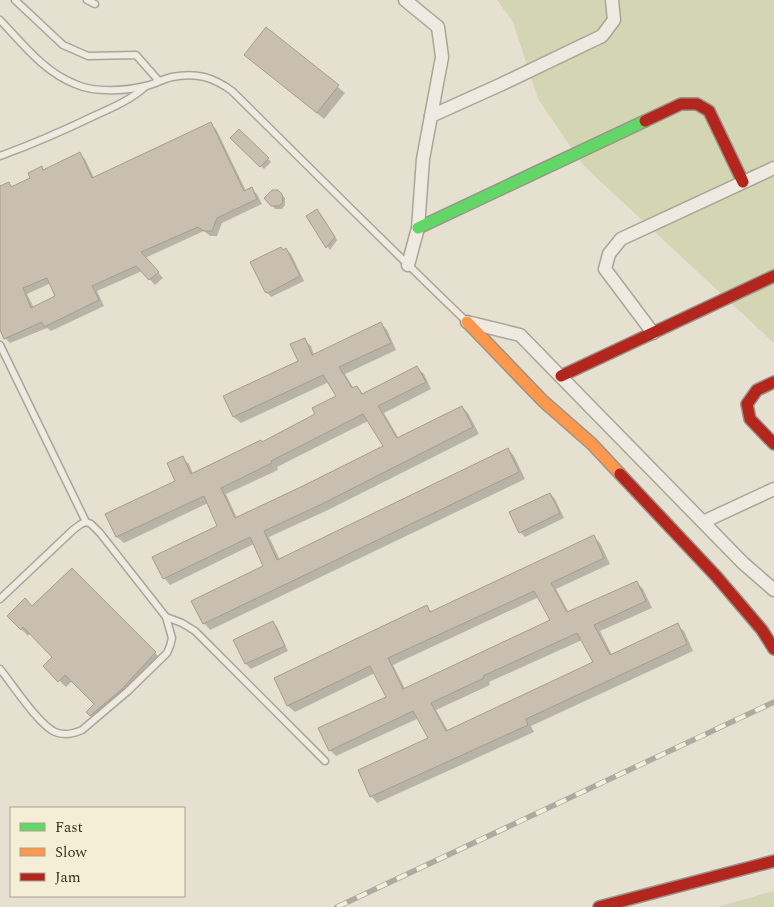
<svg xmlns="http://www.w3.org/2000/svg" width="774" height="907" font-family="Spectral,serif">
	<rect width="100%" height="100%" fill="#e5e0d0"/>
	<!-- green -->
	<g fill="#d3d5b3">
		<path d="M497 0H774V343L584 166 538 99 513 22Z"/>
		<path d="M774 891V907H717Z"/>
	</g>
	<!-- shadow -->
	<g fill="#0003" fill-rule="evenodd">
		<path d="M267 29 345 93 324 119 252 61Z"/>
		<path d="M211 124 216 129 246 191 251 189 257 194 262 204 222 223 217 236H210L204 231 145 258 163 278 155 285 142 271 97 291 104 306 51 331 47 328 10 343 5 338 0 327V188L9 183 13 188 32 179 42 168 44 170 80 154 85 159 94 178ZM51 283 57 297 34 308 27 294Z"/>
		<path d="M239 131 271 162 264 169 232 138Z"/>
		<path d="M281 194 285 198V205L282 209H275L272 205Z"/>
		<path d="M320 213 337 240 330 250 307 217Z"/>
		<path d="M286 249 291 254 304 281 271 297 266 291 283 251Z"/>
		<path d="M381 324 387 330 396 350 345 374 354 389 357 387 364 395 417 368 424 374 431 389 384 413 399 439 462 407 468 413 479 434 328 510 269 537 280 560 508 449 514 456 525 479 210 630 204 623 265 567 254 544 170 585 164 578 219 527 208 503 124 543 117 537 107 515 176 482 182 458 189 464 193 474 262 443 317 415 338 397 329 382 241 423 234 417 225 397 299 362 304 339 311 346 314 355ZM368 421 384 446 237 518 226 494 278 470 277 467Z"/>
		<path d="M550 494 555 499 564 518 525 537 520 532Z"/>
		<path d="M594 537 600 543 610 564 556 589 569 613 636 582 643 589 652 608 600 631 612 655 677 625 684 631 693 651 531 726 534 732 377 803 371 796 430 739 419 718 336 756 330 750 387 697 375 673 295 712 288 706 275 679 426 607 432 612ZM539 597 552 620 405 689 393 665ZM582 640 594 663 448 731 436 710 490 685 489 682Z"/>
		<path d="M72 570 161 659 128 696 98 722 87 712 95 704 72 681 66 687 44 666 54 657 30 632 28 636 9 616 32 607Z"/>
		<path d="M273 622 277 627 288 651 251 669 246 664 235 640Z"/>
	</g>
	<!-- building -->
	<g fill="#c9bfb1" stroke="#a69c8f" fill-rule="evenodd">
		<path d="M266 27 339 85 317 113 244 55Z"/>
		<path d="M211 122 244 191 252 187 257 199 217 218 212 231H204L198 227 141 252 159 272 149 280 136 266 92 286 99 300 44 327 42 322 4 339 0 330V186L9 182 11 187 30 178 28 173 42 166 43 170 80 152 92 178ZM47 278 55 296 31 308 23 288Z"/>
		<path d="M239 129 269 158 260 167 230 138Z"/>
		<path d="M272 190H278L282 194 283 202 279 206H271L264 198Z"/>
		<path d="M317 209 335 237 326 248 306 216Z"/>
		<path d="M281 247 283 250 286 248 300 276 268 293 265 292 250 262Z"/>
		<path d="M381 322 391 343 339 367 352 388 357 386 362 394 417 366 426 382 378 406 397 438 462 406 473 427 322 504 264 531 277 560 508 448 519 472 203 624 191 601 263 566 250 537 163 579 152 557 217 526 204 496 116 537 105 514 175 481 167 463 183 456 191 474 261 440 262 442 315 414 312 408 336 396 323 375 233 417 223 396 298 361 290 344 305 338 312 355ZM363 414 383 446 305 485 235 518 221 488 272 463 271 461Z"/>
		<path d="M550 493 560 513 519 533 509 512Z"/>
		<path d="M594 535 604 558 551 583 567 612 637 581 646 601 594 625 610 655 678 623 687 644 526 719 528 725 370 797 358 770 428 738 413 711 329 751 318 728 386 697 370 666 287 706 274 678 427 605 430 612ZM534 591 550 620 403 689 388 658ZM577 633 593 662 446 731 431 703 484 678 483 676Z"/>
		<path d="M72 568 156 652 121 690 90 716 86 712 94 704 65 675 58 682 43 666 52 657 23 627 21 630 7 616 25 598 32 606Z"/>
		<path d="M273 621 285 646 245 664 233 640Z"/>
	</g>
	<g fill="none" stroke-linecap="round" stroke-linejoin="round">
		<defs>
			<g id="lane">
				<path d="M15 0 63 45 88 56 136 55 159 81"/>
				<path d="M87 0 95 4"/>
				<path d="M0 20C22 43 44 72 75 84 95 93 125 91 146 86 155 84 163 79 172 77 196 72 213 77 232 91 310 168 387 245 466 321"/>
				<path d="M0 156C33 144 65 130 96 115 114 107 132 99 146 86"/>
				<path d="M0 345 86 522 91 524 100 533 166 617 172 638 170 646 167 653 128 691 82 730C73 734 64 736 55 732 38 724 13 685 0 669"/>
				<path d="M0 599 73 530 81 524 86 522"/>
				<path d="M166 617 182 623 195 631 325 761"/>
			</g>
			<g id="street">
				<path d="M405 0 438 27 442 57 423 159 418 228 408 265"/>
				<path d="M431 116 502 84 602 36 614 20 612 0"/>
				<path d="M467 322 520 335 743 563 774 590"/>
				<path d="M653 333 605 269 609 254 621 239 774 168"/>
				<path d="M703 522 774 489"/>
			</g>
			<path id="fast" d="M418 228 645 121"/>
			<path id="slow" d="M467 322 543 401 592 444 620 474"/>
			<g id="jam">
				<path d="M645 121 681 104H697L709 111 743 182"/>
				<path d="M561 376 774 276"/>
				<path d="M774 382 757 390 747 404 750 419 774 444"/>
				<path d="M620 474 716 576 762 630 774 649"/>
				<path d="M599 907 774 861"/>
			</g>
		</defs>
		<!-- lane casing -->
		<use href="#lane" stroke="#aba598" stroke-width="9"/>
		<!-- street casing -->
		<use href="#street" stroke="#aba598" stroke-width="15"/>
		<!-- fast casing -->
		<use href="#fast" stroke="#9a9488" stroke-width="14"/>
		<!-- slow casing -->
		<use href="#slow" stroke="#9a9488" stroke-width="14"/>
		<!-- jam casing -->
		<use href="#jam" stroke="#9a9488" stroke-width="14"/>
		<!-- lane -->
		<use href="#lane" stroke="#eeeae1" stroke-width="6"/>
		<!-- street -->
		<use href="#street" stroke="#eeeae1" stroke-width="12"/>
		<!-- fast -->
		<use href="#fast" stroke="#63d668" stroke-width="11"/>
		<!-- slow -->
		<use href="#slow" stroke="#ff974d" stroke-width="11"/>
		<!-- jam -->
		<use href="#jam" stroke="#b3261e" stroke-width="11"/>
		<defs>
			<path id="rail" d="M337 907 774 702"/>
		</defs>
		<!-- rail casing -->
		<use href="#rail" stroke="#adaaa1" stroke-width="5.5"/>
		<!-- rail -->
		<use href="#rail" stroke="#f5eed7" stroke-width="4" stroke-dasharray="11" stroke-linecap="butt"/>
	</g>
	<!-- legend -->
	<rect x="10" y="807" width="175" height="90" fill="#f5eed7" stroke="#aaa18e"/>
	<rect x="20" y="823" width="25" height="8" fill="#63d668" stroke="#aaa18e"/>
	<text x="55" y="832" font-size="15" fill="#3a2e20">Fast</text>
	<rect x="20" y="848" width="25" height="8" fill="#ff974d" stroke="#aaa18e"/>
	<text x="55" y="857" font-size="15" fill="#3a2e20">Slow</text>
	<rect x="20" y="873" width="25" height="8" fill="#b3261e" stroke="#aaa18e"/>
	<text x="55" y="882" font-size="15" fill="#3a2e20">Jam</text>
</svg>
